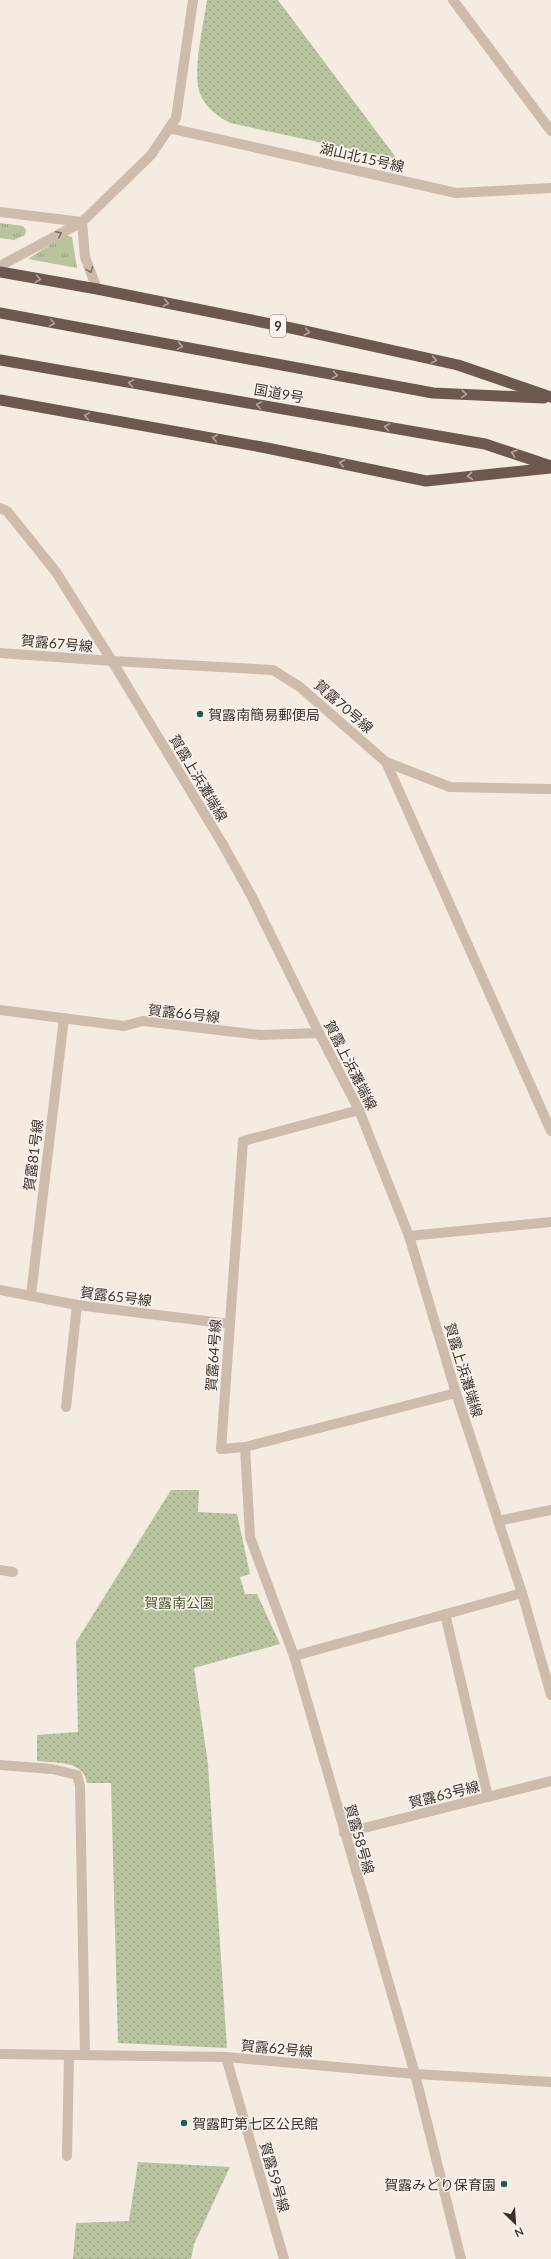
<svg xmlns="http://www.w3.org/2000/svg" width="551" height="2259" font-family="Lato,'Noto Sans JP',sans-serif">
	<defs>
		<pattern id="grass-tufts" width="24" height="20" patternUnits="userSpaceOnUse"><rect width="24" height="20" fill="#b8c4a0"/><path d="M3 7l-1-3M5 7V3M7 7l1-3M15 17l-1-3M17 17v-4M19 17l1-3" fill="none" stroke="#97a083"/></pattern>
		<pattern id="park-dots" width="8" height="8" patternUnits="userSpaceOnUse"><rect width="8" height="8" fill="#b8c4a0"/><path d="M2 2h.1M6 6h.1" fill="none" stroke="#97a083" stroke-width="1.8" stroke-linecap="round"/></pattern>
	</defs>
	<rect width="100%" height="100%" fill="#f4ebe1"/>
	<!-- grass -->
	<g fill="url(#grass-tufts)">
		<path d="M0 223 23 226 26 230 25 235 14 240 0 238Z"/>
		<path d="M65 235 72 237 77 268 28 259Z"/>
	</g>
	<!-- park -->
	<g fill="url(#park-dots)">
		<path d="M207 0H278L397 159 230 123C218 116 207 109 201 96 191 76 204 23 207 0Z"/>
		<path d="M171 1490H199L198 1512 237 1514 250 1574 240 1577 245 1594H257L280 1644 194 1668 208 1764 227 2048 118 2043 111 1783H87C83 1760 56 1763 37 1761V1735L78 1732 76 1642Z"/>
		<path d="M138 2162 230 2167 194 2244 191 2259H73L76 2223 129 2221Z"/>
	</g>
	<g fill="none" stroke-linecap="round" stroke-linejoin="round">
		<!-- minor -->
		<g stroke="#cdbbac" stroke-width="10">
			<path d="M453 0 551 131"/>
			<path d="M169 128 456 193 551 188"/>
			<path d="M0 212 82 222 151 155 176 118 193 0"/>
			<path d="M0 266 82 222 85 257 97 289"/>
			<path d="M0 653 112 661 273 670 300 687 386 762 450 787 551 789"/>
			<path d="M386 762 551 1131"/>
			<path d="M0 1010 124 1026 143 1021 260 1035 319 1033"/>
			<path d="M359 1110 243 1141 221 1449 245 1447 456 1393"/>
			<path d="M409 1236 551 1222"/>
			<path d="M0 1290 77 1305 230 1324"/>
			<path d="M31 1295 64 1018"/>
			<path d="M66 1407 77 1305"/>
			<path d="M245 1447 250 1537 294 1656"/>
			<path d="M498 1521 551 1510"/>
			<path d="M0 1570 13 1572"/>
			<path d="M445 1614 488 1797"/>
			<path d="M0 1765 52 1769 77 1775 80 1786 85 2055"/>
			<path d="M344 1833 551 1781"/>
			<path d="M0 2054 226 2057 415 2074 551 2082"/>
			<path d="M226 2057 284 2259"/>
			<path d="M67 2156 69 2056"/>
			<path d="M461 2259 415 2074 294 1656 522 1593"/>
		</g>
		<!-- tertiary -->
		<path stroke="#cdbbac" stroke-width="10" d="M0 508 7 511 56 572 112 661 222 843 251 895 319 1033 359 1110 409 1236 456 1393 522 1593 551 1695"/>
		<!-- trunk -->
		<g stroke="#6c584f" stroke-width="11">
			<path d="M0 272 97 289 291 328 458 365 551 397"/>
			<path d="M0 313 433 393 544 398"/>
			<path d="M0 360 485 444 551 466"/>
			<path d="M0 400 267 448 426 481 551 468"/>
		</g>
	</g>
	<!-- one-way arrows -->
	<defs><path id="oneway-chevron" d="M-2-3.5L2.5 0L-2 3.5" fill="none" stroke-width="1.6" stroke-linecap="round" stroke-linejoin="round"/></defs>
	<g stroke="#7d6f65">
		<use href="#oneway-chevron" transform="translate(59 234) rotate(-26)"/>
		<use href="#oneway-chevron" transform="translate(90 270) rotate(69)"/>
	</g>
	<g stroke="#b4a69e">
		<use href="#oneway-chevron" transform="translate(38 279) rotate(10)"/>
		<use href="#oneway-chevron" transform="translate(166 303) rotate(11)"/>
		<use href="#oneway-chevron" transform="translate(52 323) rotate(10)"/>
		<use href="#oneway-chevron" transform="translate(307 332) rotate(12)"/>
		<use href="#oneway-chevron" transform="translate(180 346) rotate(10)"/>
		<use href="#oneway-chevron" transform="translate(434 360) rotate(12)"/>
		<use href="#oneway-chevron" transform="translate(335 375) rotate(10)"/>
		<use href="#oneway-chevron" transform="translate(131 383) rotate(-170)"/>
		<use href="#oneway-chevron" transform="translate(464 394) rotate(3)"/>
		<use href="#oneway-chevron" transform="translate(259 405) rotate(-170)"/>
		<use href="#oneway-chevron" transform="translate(87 416) rotate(-170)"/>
		<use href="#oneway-chevron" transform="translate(387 427) rotate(-170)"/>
		<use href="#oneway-chevron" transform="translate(215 438) rotate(-170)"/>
		<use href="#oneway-chevron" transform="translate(514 453) rotate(-162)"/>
		<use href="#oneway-chevron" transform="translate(342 463) rotate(-168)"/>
		<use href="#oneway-chevron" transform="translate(470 476) rotate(174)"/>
	</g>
	<!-- markers -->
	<g fill="#1f5a5e" stroke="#fbf5ee" stroke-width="1.5">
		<circle cx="200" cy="714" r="4"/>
		<circle cx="184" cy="2123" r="4"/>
		<circle cx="504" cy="2184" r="4"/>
	</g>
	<g text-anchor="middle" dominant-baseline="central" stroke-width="3" stroke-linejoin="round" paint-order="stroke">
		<!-- shield labels -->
		<rect fill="#fbf5ee" stroke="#756b66" stroke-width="1" x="270" y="315" width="16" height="22" rx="3"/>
		<g font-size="13" font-weight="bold" fill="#3b302b">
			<text x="278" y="326">9</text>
		</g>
		<!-- street labels -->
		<g font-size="14" fill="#3b302b" stroke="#fbf5ee">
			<text transform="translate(362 157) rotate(13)">湖山北15号線</text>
			<text transform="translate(279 393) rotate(10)">国道9号</text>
			<text transform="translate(57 643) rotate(5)">賀露67号線</text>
			<text transform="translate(344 706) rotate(41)">賀露70号線</text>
			<text transform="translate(199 778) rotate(59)">賀露上浜灘端線</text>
			<text transform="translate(184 1013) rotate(6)">賀露66号線</text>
			<text transform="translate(351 1065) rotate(63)">賀露上浜灘端線</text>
			<text transform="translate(33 1155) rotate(-83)">賀露81号線</text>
			<text transform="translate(116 1296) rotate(7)">賀露65号線</text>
			<text transform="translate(213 1355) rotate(-86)">賀露64号線</text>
			<text transform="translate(464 1370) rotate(73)">賀露上浜灘端線</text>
			<text transform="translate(444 1794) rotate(-14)">賀露63号線</text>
			<text transform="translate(360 1839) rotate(74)">賀露58号線</text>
			<text transform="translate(277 2048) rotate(5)">賀露62号線</text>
			<text transform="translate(275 2177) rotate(74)">賀露59号線</text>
		</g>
		<!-- poi labels -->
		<g font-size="14" fill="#3b302b" stroke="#fbf5ee" text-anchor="start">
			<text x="208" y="714">賀露南簡易郵便局</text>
			<text x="192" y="2123">賀露町第七区公民館</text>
			<text x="496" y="2184" text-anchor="end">賀露みどり保育園</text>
		</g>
		<!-- park labels -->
		<g font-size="14" fill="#4a5a2e" stroke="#fbf5ee">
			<text x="179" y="1602">賀露南公園</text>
		</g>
	</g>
	<!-- north arrow -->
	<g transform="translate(515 2223) rotate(155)" stroke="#fbf5ee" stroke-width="3" paint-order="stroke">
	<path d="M0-3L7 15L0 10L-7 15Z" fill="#3b302b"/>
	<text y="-6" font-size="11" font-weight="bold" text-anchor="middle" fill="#3b302b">N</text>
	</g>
</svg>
